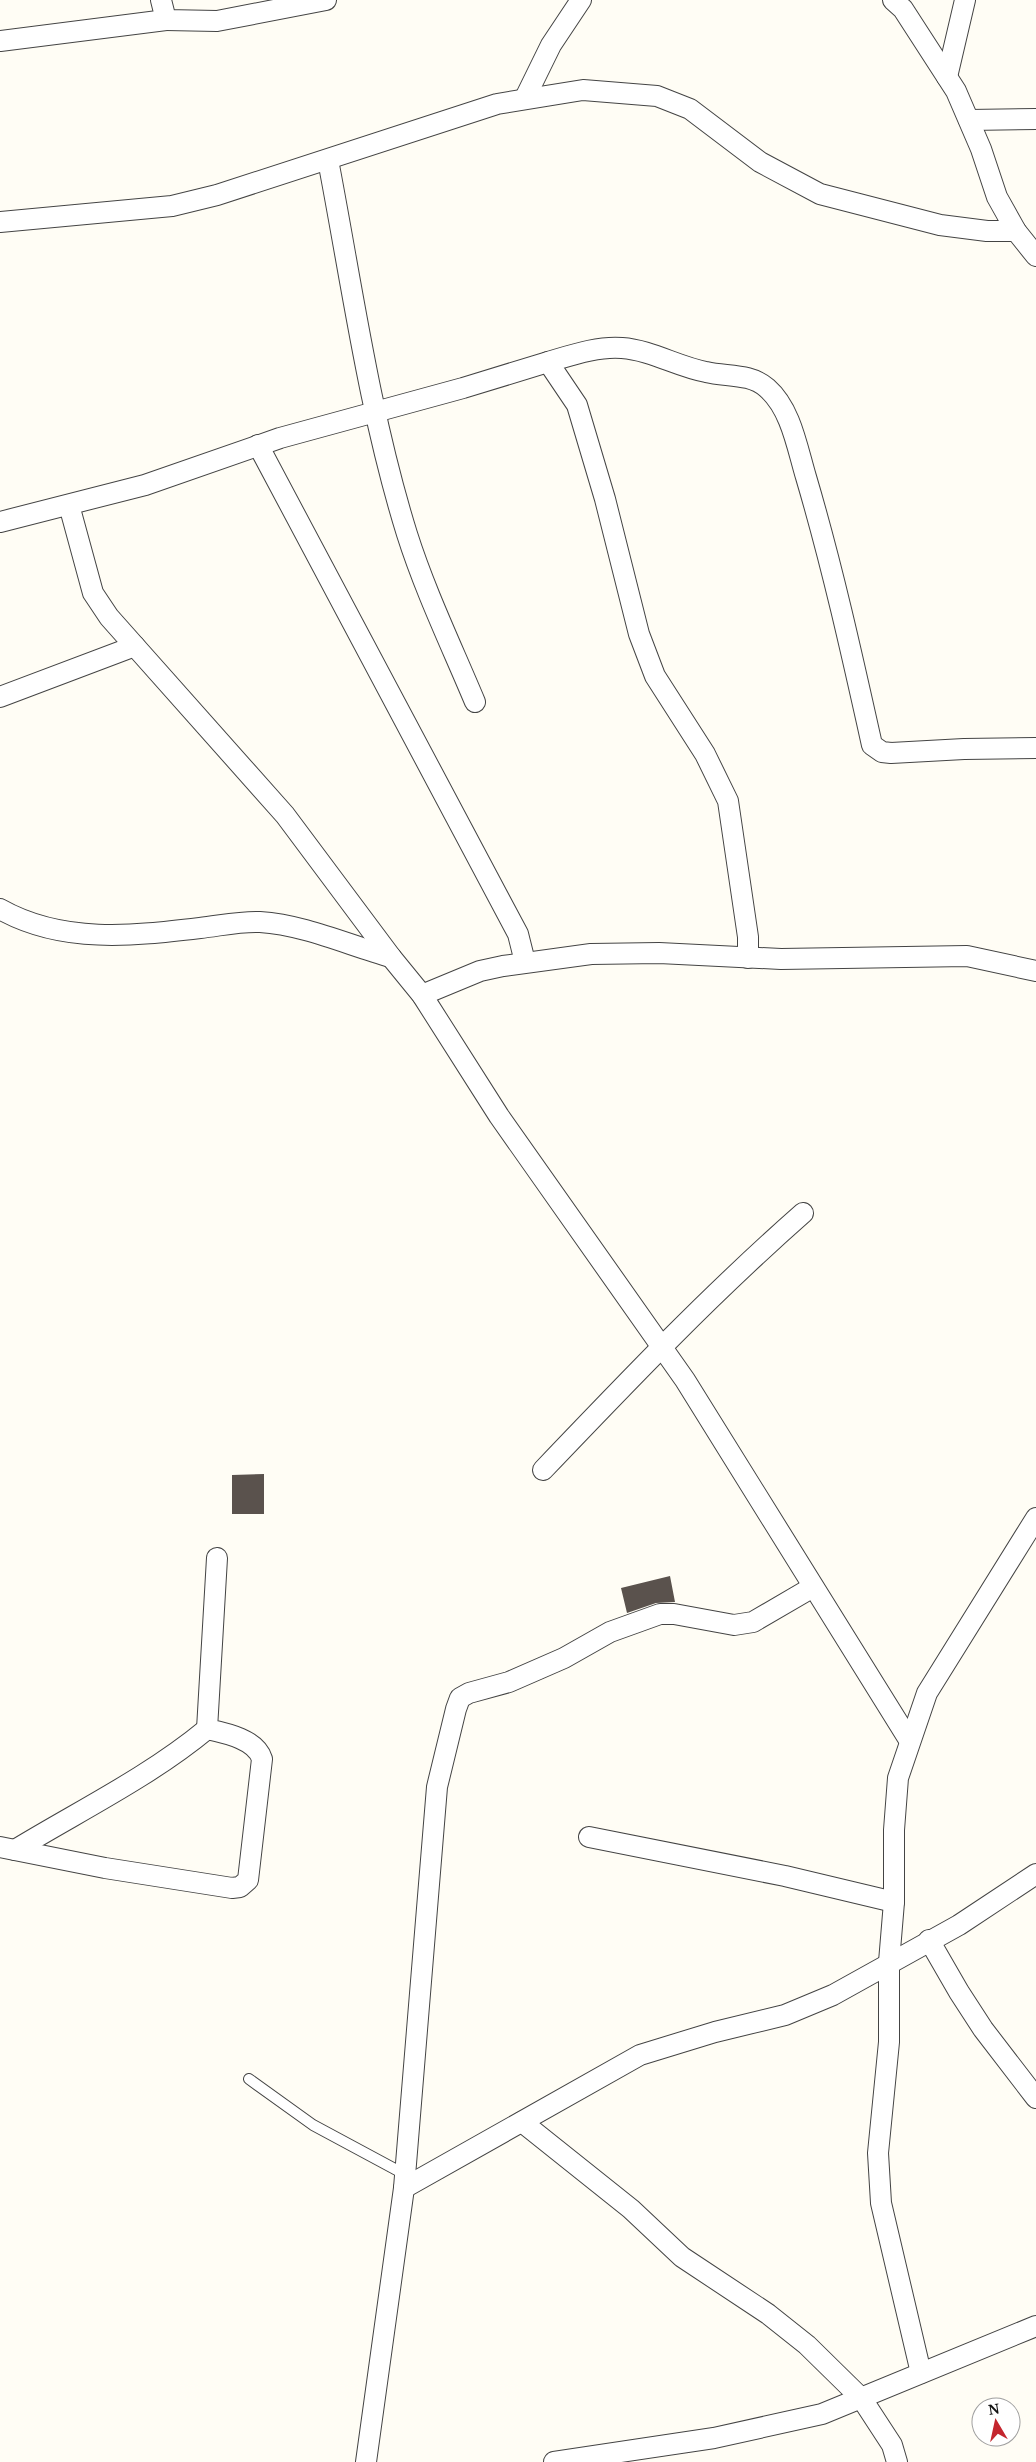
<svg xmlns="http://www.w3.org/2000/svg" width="1036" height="2462" font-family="'Noto Serif',serif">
	<rect width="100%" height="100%" fill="#fffdf5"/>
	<!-- building -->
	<g fill="#5a524d">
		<path d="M264 1474V1514H232V1475Z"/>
		<path d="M670 1576 675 1602 656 1603 627 1613 621 1588Z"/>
	</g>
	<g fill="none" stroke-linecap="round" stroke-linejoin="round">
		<defs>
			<path id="lane" d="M249 2079 313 2125 406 2175"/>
			<g id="street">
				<path d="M161 0 166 20 217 21 326 0"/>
				<path d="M893 0 903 9 956 91 981 149 997 197 1016 231 1036 256"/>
				<path d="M0 41 166 20"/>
				<path d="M947 77 965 0"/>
				<path d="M525 98 551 45 581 0"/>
				<path d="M969 120 1036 119"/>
				<path d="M328 160C352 285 369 412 407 534 425 591 452 647 475 702"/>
				<path d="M0 222 172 206 217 195 497 104 583 90 657 96 690 109 760 162 820 194 940 225 987 231H1016"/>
				<path d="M548 362C572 355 598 346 622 348 651 350 678 367 706 372 727 377 750 373 767 388 791 409 797 447 806 477 832 565 852 655 872 745L882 752 891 753 964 749 1036 748"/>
				<path d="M258 445 518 934 525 962"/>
				<path d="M69 505 93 593 109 617 285 815 391 957 422 995 499 1116 685 1380 909 1740"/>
				<path d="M0 522 145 485 280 438 463 388 548 362 577 405 605 499 639 634 655 676 705 754 728 801 748 937V958"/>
				<path d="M0 697 135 646"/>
				<path d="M0 909C62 944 133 936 200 928 219 926 240 921 260 922 305 925 348 945 391 957"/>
				<path d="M422 995 480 971 503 966 591 954 659 953 781 959 967 956 1036 971"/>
				<path d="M543 1470C627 1382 711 1294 803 1213"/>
				<path d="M589 1837 785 1876 894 1902"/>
				<path d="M0 1847 105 1868 232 1888 240 1887 248 1880 262 1759C256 1739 225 1733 207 1729L217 1558"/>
				<path d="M15 1850C79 1811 149 1777 207 1729"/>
				<path d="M929 1940 959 1992 983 2029 1036 2098"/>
				<path d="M522 2122 631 2209 682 2257 768 2314 807 2345 862 2399 892 2445 897 2462"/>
				<path d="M404 2188 640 2055 715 2032 785 2015 833 1995 959 1925 1036 1874"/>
				<path d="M921 2373 881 2203 878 2153 889 2042V1962L894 1902V1830L898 1778 927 1693 1036 1518"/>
				<path d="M366 2462 404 2188 437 1787 456 1709 460 1698 469 1693 509 1682 564 1658 610 1632 660 1614H674L734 1625 753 1622 813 1587"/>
				<path d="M554 2462 714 2438 822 2414 1036 2326"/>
			</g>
		</defs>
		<!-- lane casing -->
		<use href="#lane" stroke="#444" stroke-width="12"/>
		<!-- street casing -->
		<use href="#street" stroke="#444" stroke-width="22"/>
		<!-- lane -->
		<use href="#lane" stroke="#fff" stroke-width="10"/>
		<!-- street -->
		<use href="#street" stroke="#fff" stroke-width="20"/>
	</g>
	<!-- north arrow -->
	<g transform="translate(996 2422) rotate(351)"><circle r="24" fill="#ffffff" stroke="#a0a0a0"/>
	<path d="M0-4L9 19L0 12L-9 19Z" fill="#c4262e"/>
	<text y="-8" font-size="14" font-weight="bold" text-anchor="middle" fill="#111111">N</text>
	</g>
</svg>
